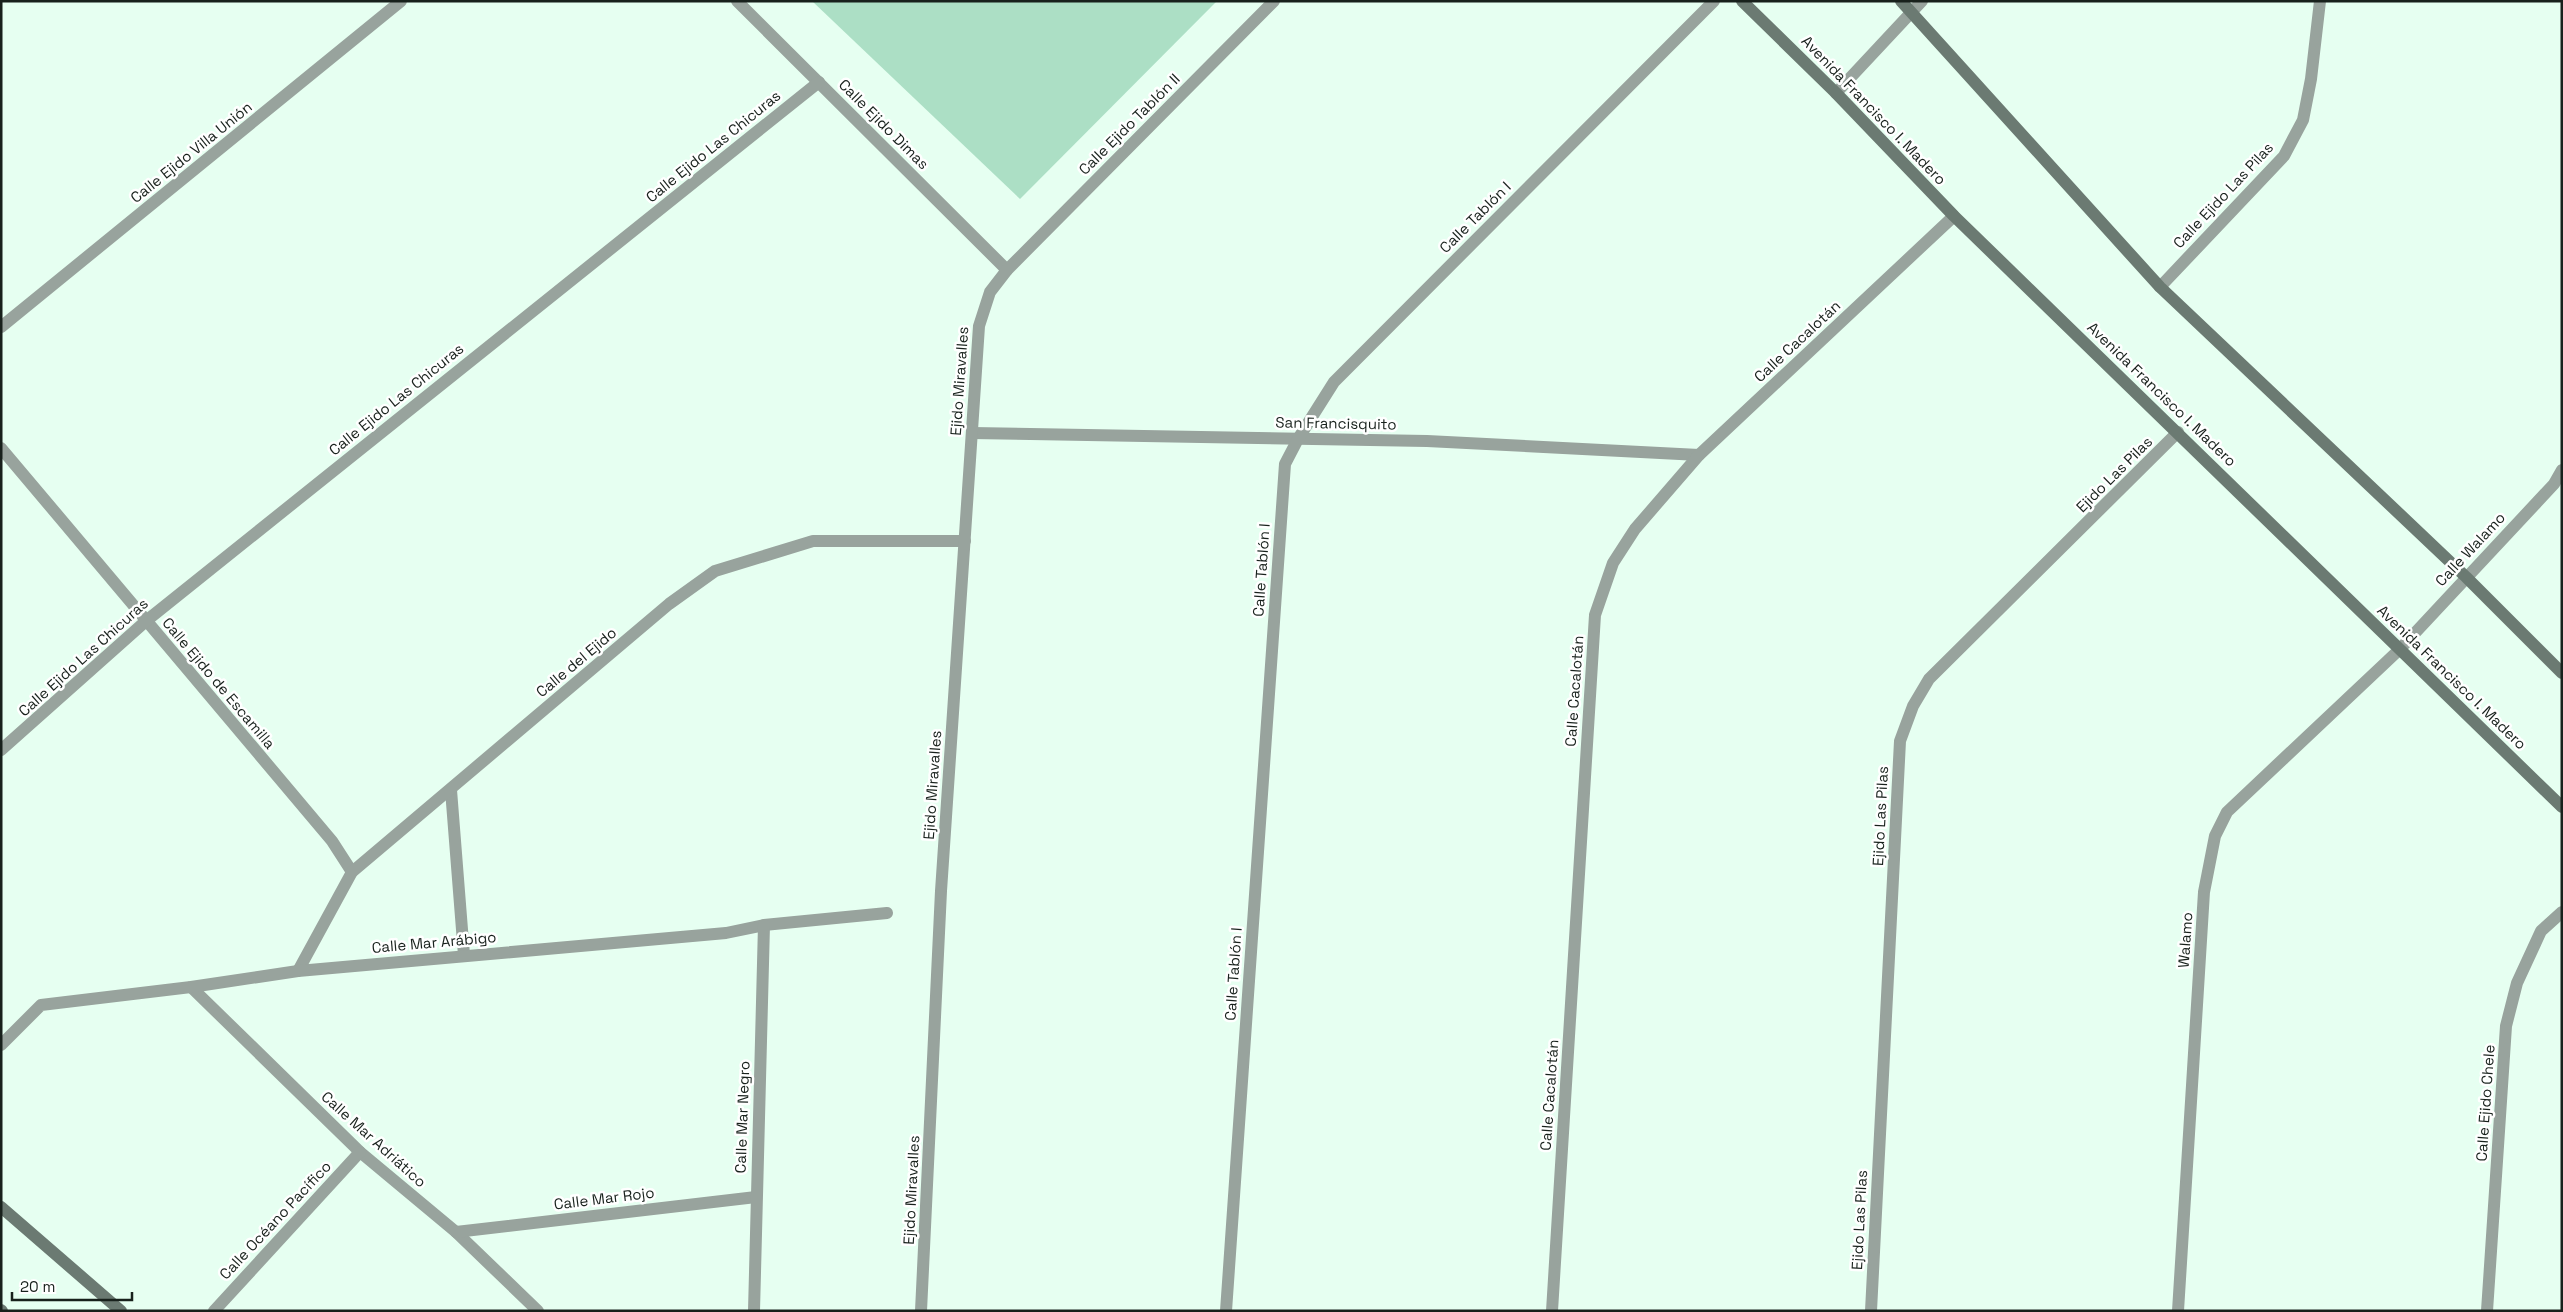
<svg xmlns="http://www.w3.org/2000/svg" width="2563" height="1312" font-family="'Space Grotesk',sans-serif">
	<rect width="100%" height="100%" fill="#e6fff1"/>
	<!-- green -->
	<path fill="#acdfc5" d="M812 1H1217L1020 199Z"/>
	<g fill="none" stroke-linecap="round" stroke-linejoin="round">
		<!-- street -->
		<g stroke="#98a39d" stroke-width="12">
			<path d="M737 1 1007 270"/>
			<path d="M1836 93 1922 1"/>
			<path d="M2160 287 2284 156 2303 120 2311 79 2320 1"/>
			<path d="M1 327 401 1"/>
			<path d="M972 433 1427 441 1699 455"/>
			<path d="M1 448 332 841 352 872"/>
			<path d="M1 750 146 621 819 82"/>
			<path d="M451 790 464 955"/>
			<path d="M298 971 352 872 669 604 715 571 813 541H965"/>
			<path d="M191 987 360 1152 456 1232 538 1311"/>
			<path d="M1 1045 41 1005 191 987 298 971 726 933 764 925 887 913"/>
			<path d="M456 1232 756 1197"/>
			<path d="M214 1311 360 1152"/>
			<path d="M754 1311 764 925"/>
			<path d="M921 1311 941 891 979 326 990 292 1007 270 1274 1"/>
			<path d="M1226 1311 1285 464 1298 439 1334 382 1714 1"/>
			<path d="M1552 1311 1595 615 1613 563 1635 529 1699 455 1954 216"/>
			<path d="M1871 1311 1900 741 1913 706 1929 679 2178 432"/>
			<path d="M2178 1311 2204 892 2215 836 2227 812 2400 649 2554 484 2562 470"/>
			<path d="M2487 1311 2506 1026 2517 983 2541 931 2562 912"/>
		</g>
		<!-- secondary -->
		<g stroke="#6b7a72" stroke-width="12">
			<path d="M1742 1 1836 93 1954 216 2562 807"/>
			<path d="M1901 1 2160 287 2466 577 2562 673"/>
			<path d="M1 1207 121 1311"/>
			<path d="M1 1310 2 1311"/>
		</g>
	</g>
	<g text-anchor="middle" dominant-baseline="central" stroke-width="5" stroke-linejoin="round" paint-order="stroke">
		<!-- street labels -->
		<g font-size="15" fill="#18211c" stroke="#fff">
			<text transform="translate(1874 110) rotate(46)">Avenida Francisco I. Madero</text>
			<text transform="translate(884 124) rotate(45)">Calle Ejido Dimas</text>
			<text transform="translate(1129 124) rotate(-45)">Calle Ejido Tablón II</text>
			<text transform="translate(713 146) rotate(-39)">Calle Ejido Las Chicuras</text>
			<text transform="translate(191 152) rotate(-39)">Calle Ejido Villa Unión</text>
			<text transform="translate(2223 195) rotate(-47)">Calle Ejido Las Pilas</text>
			<text transform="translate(1475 217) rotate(-45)">Calle Tablón I</text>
			<text transform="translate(1797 341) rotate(-43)">Calle Cacalotán</text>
			<text transform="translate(959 381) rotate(-86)">Ejido Miravalles</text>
			<text transform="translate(2162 394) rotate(44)">Avenida Francisco I. Madero</text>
			<text transform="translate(396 399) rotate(-39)">Calle Ejido Las Chicuras</text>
			<text transform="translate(1336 423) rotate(1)">San Francisquito</text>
			<text transform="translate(2114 474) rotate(-45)">Ejido Las Pilas</text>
			<text transform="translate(2470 549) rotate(-47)">Calle Walamo</text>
			<text transform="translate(1261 570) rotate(-86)">Calle Tablón I</text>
			<text transform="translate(83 657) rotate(-42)">Calle Ejido Las Chicuras</text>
			<text transform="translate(576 662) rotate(-40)">Calle del Ejido</text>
			<text transform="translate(2452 677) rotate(44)">Avenida Francisco I. Madero</text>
			<text transform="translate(219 683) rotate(50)">Calle Ejido de Escamilla</text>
			<text transform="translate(1574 691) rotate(-86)">Calle Cacalotán</text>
			<text transform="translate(932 785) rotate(-86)">Ejido Miravalles</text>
			<text transform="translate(1880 816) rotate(-87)">Ejido Las Pilas</text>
			<text transform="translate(2185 940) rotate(-86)">Walamo</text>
			<text transform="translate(434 942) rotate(-5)">Calle Mar Arábigo</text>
			<text transform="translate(1233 974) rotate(-86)">Calle Tablón I</text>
			<text transform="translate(1549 1095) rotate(-86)">Calle Cacalotán</text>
			<text transform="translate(2485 1103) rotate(-86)">Calle Ejido Chele</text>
			<text transform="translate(742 1117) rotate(-88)">Calle Mar Negro</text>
			<text transform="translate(374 1139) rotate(42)">Calle Mar Adriático</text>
			<text transform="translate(911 1190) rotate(-87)">Ejido Miravalles</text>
			<text transform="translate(604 1198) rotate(-7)">Calle Mar Rojo</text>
			<text transform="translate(275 1220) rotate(-47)">Calle Océano Pacífico</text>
			<text transform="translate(1859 1220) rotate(-87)">Ejido Las Pilas</text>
		</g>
	</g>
	<!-- border -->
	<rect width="2563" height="1312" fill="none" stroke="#18211c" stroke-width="5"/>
	<!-- scale -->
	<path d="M12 1292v8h120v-8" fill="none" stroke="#18211c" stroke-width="2.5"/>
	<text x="20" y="1292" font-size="15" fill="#18211c" stroke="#ffffff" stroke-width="4" paint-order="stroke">20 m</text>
</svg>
